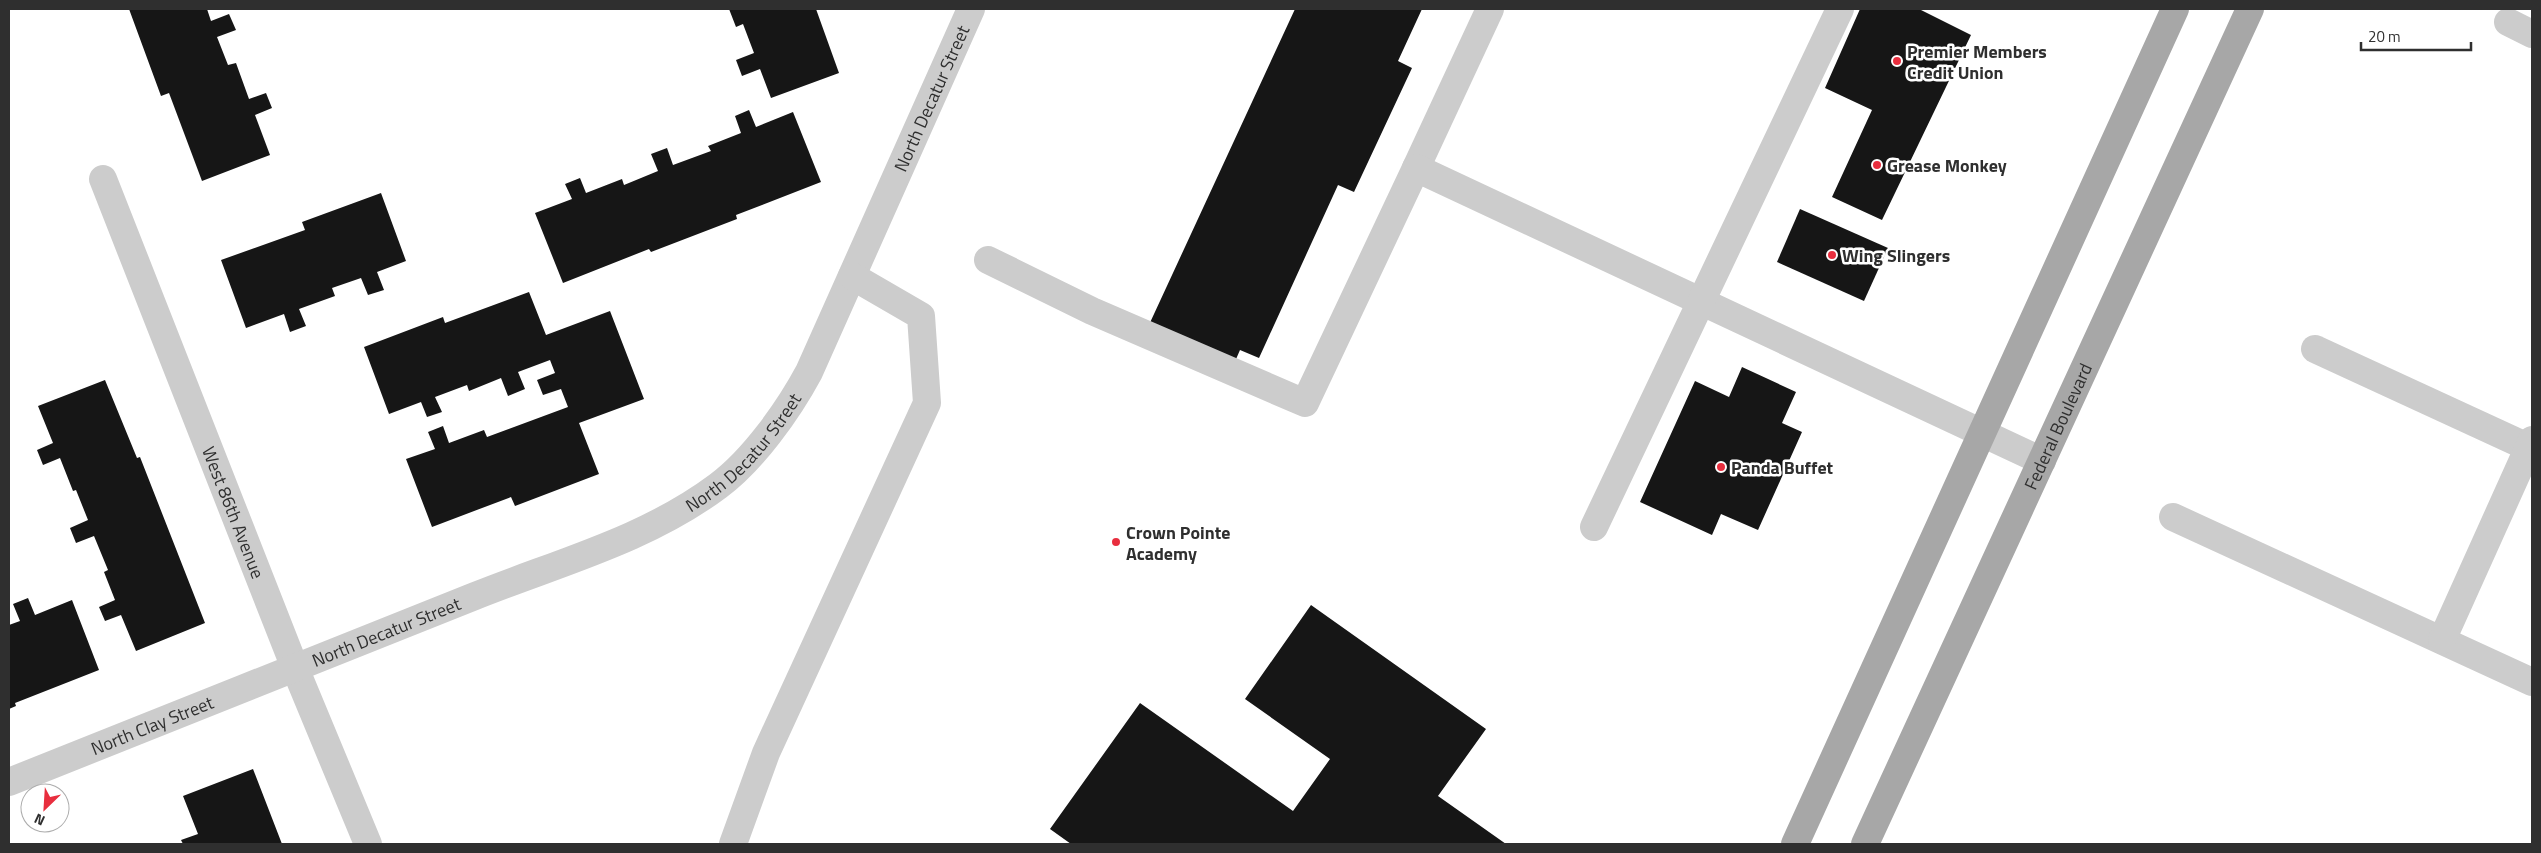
<svg xmlns="http://www.w3.org/2000/svg" width="2541" height="853" font-family="'Titillium Web',sans-serif">
	<rect width="100%" height="100%" fill="#fff"/>
	<!-- building -->
	<g fill="#161616">
		<path d="M129 9H207L211 21 229 14 236 30 217 37 228 65 236 63 249 99 266 93 272 108 255 115 270 155 202 181 169 93 161 96Z"/>
		<path d="M729 9H816L839 73 771 98 760 69 742 76 736 60 754 53 743 24 736 27Z"/>
		<path d="M1295 9H1422L1398 61 1412 68 1354 192 1338 185 1259 358 1240 350 1233 366 1148 327Z"/>
		<path d="M1860 9H1919L1971 35 1882 220 1832 197 1872 110 1825 88Z"/>
		<path d="M749 110 756 127 793 112 821 182 736 215 737 219 651 252 649 249 563 283 535 213 572 199 565 184 580 178 586 193 622 179 624 185 658 171 651 154 667 148 673 165 711 151 708 146 741 133 735 116Z"/>
		<path d="M381 193 406 261 377 272 384 290 368 295 361 278 332 288 335 296 299 309 306 326 290 332 284 314 246 328 221 260 305 230 302 222Z"/>
		<path d="M1800 209 1888 248 1864 301 1777 262Z"/>
		<path d="M529 292 546 335 610 311 644 399 579 423 599 474 515 506 511 497 432 527 406 459 435 449 428 432 443 426 449 443 484 430 487 437 568 407 561 389 543 395 537 380 555 373 550 360 518 372 525 389 508 396 501 378 469 391 467 385 435 397 442 412 427 417 421 402 389 414 364 347 443 317 445 323Z"/>
		<path d="M1742 367 1796 392 1782 423 1802 432 1758 530 1721 514 1712 535 1640 502 1695 381 1729 397Z"/>
		<path d="M105 380 137 458 140 457 205 623 136 651 121 615 105 621 99 607 115 600 104 572 108 570 94 536 76 543 70 528 88 520 76 490 73 491 60 458 43 465 37 450 53 443 38 406Z"/>
		<path d="M28 598 35 615 72 600 99 670 15 703 16 706 9 709V625L20 621 13 604Z"/>
		<path d="M1311 605 1486 729 1438 796 1506 844H1071L1050 829 1140 703 1293 811 1330 759 1245 699Z"/>
		<path d="M253 769 282 844H183L181 840 198 834 183 796Z"/>
	</g>
	<g fill="none" stroke-linecap="round" stroke-linejoin="round">
		<!-- minor -->
		<g stroke="#ccc" stroke-width="28">
			<path d="M2508 22 2532 34"/>
			<path d="M1416 168 1490 9"/>
			<path id="s1" d="M103 179 295 668 368 844"/>
			<path d="M988 260 1092 311 1305 403 1416 168 2042 461"/>
			<path d="M2315 349 2532 449"/>
			<path d="M2173 517 2532 682"/>
			<path d="M1594 527 1840 9"/>
			<path d="M2442 640 2532 440"/>
			<path id="s2" d="M9 782C164 720 320 658 475 596 557 563 646 540 718 486 753 460 788 411 809 372L971 9"/>
			<path d="M733 844 766 753 927 403 921 316 852 276"/>
		</g>
		<!-- major -->
		<g stroke="#a7a7a7" stroke-width="28">
			<path d="M1795 844 2175 9"/>
			<path id="s3" d="M1865 844 2250 9"/>
		</g>
	</g>
	<!-- markers -->
	<g fill="#e82e3e" stroke="#fff" stroke-width="2">
		<circle cx="1897" cy="61" r="5"/>
		<circle cx="1877" cy="165" r="5"/>
		<circle cx="1832" cy="255" r="5"/>
		<circle cx="1721" cy="467" r="5"/>
		<circle cx="1116" cy="542" r="5"/>
	</g>
	<g text-anchor="middle" dominant-baseline="central" stroke-width="5" stroke-linejoin="round" paint-order="stroke">
		<!-- poi labels -->
		<g font-size="18" font-weight="bold" fill="#2f2f2f" stroke="#fff" text-anchor="start">
			<text x="1907" y="51">Premier Members<tspan x="1907" dy="21">Credit Union</tspan></text>
			<text x="1887" y="165">Grease Monkey</text>
			<text x="1842" y="255">Wing Slingers</text>
			<text x="1731" y="467">Panda Buffet</text>
			<text x="1126" y="532">Crown Pointe<tspan x="1126" dy="21">Academy</tspan></text>
		</g>
		<!-- street labels -->
		<g font-size="18" fill="#2f2f2f" stroke="#fff">
			<text stroke="none"><textPath href="#s2" startOffset="1216">North Decatur Street</textPath></text>
			<text stroke="none"><textPath href="#s3" startOffset="460">Federal Boulevard</textPath></text>
			<text stroke="none"><textPath href="#s2" startOffset="811">North Decatur Street</textPath></text>
			<text stroke="none"><textPath href="#s1" startOffset="358">West 86th Avenue</textPath></text>
			<text stroke="none"><textPath href="#s2" startOffset="406">North Decatur Street</textPath></text>
			<text stroke="none"><textPath href="#s2" startOffset="154">North Clay Street</textPath></text>
		</g>
	</g>
	<!-- border -->
	<rect width="2541" height="853" fill="none" stroke="#2f2f2f" stroke-width="20"/>
	<!-- north arrow -->
	<g transform="translate(45 808) rotate(205)"><circle r="24" fill="#ffffff" stroke="#acacac"/>
	<path d="M0-4L9 19L0 12L-9 19Z" fill="#e82e3e"/>
	<text y="-8" font-size="14" font-weight="bold" text-anchor="middle" fill="#2f2f2f">N</text>
	</g>
	<!-- scale -->
	<path d="M2361 42v8h110v-8" fill="none" stroke="#2f2f2f" stroke-width="2.5"/>
	<text x="2368" y="42" font-size="15" fill="#2f2f2f" stroke="#ffffff" stroke-width="4" paint-order="stroke">20 m</text>
</svg>
